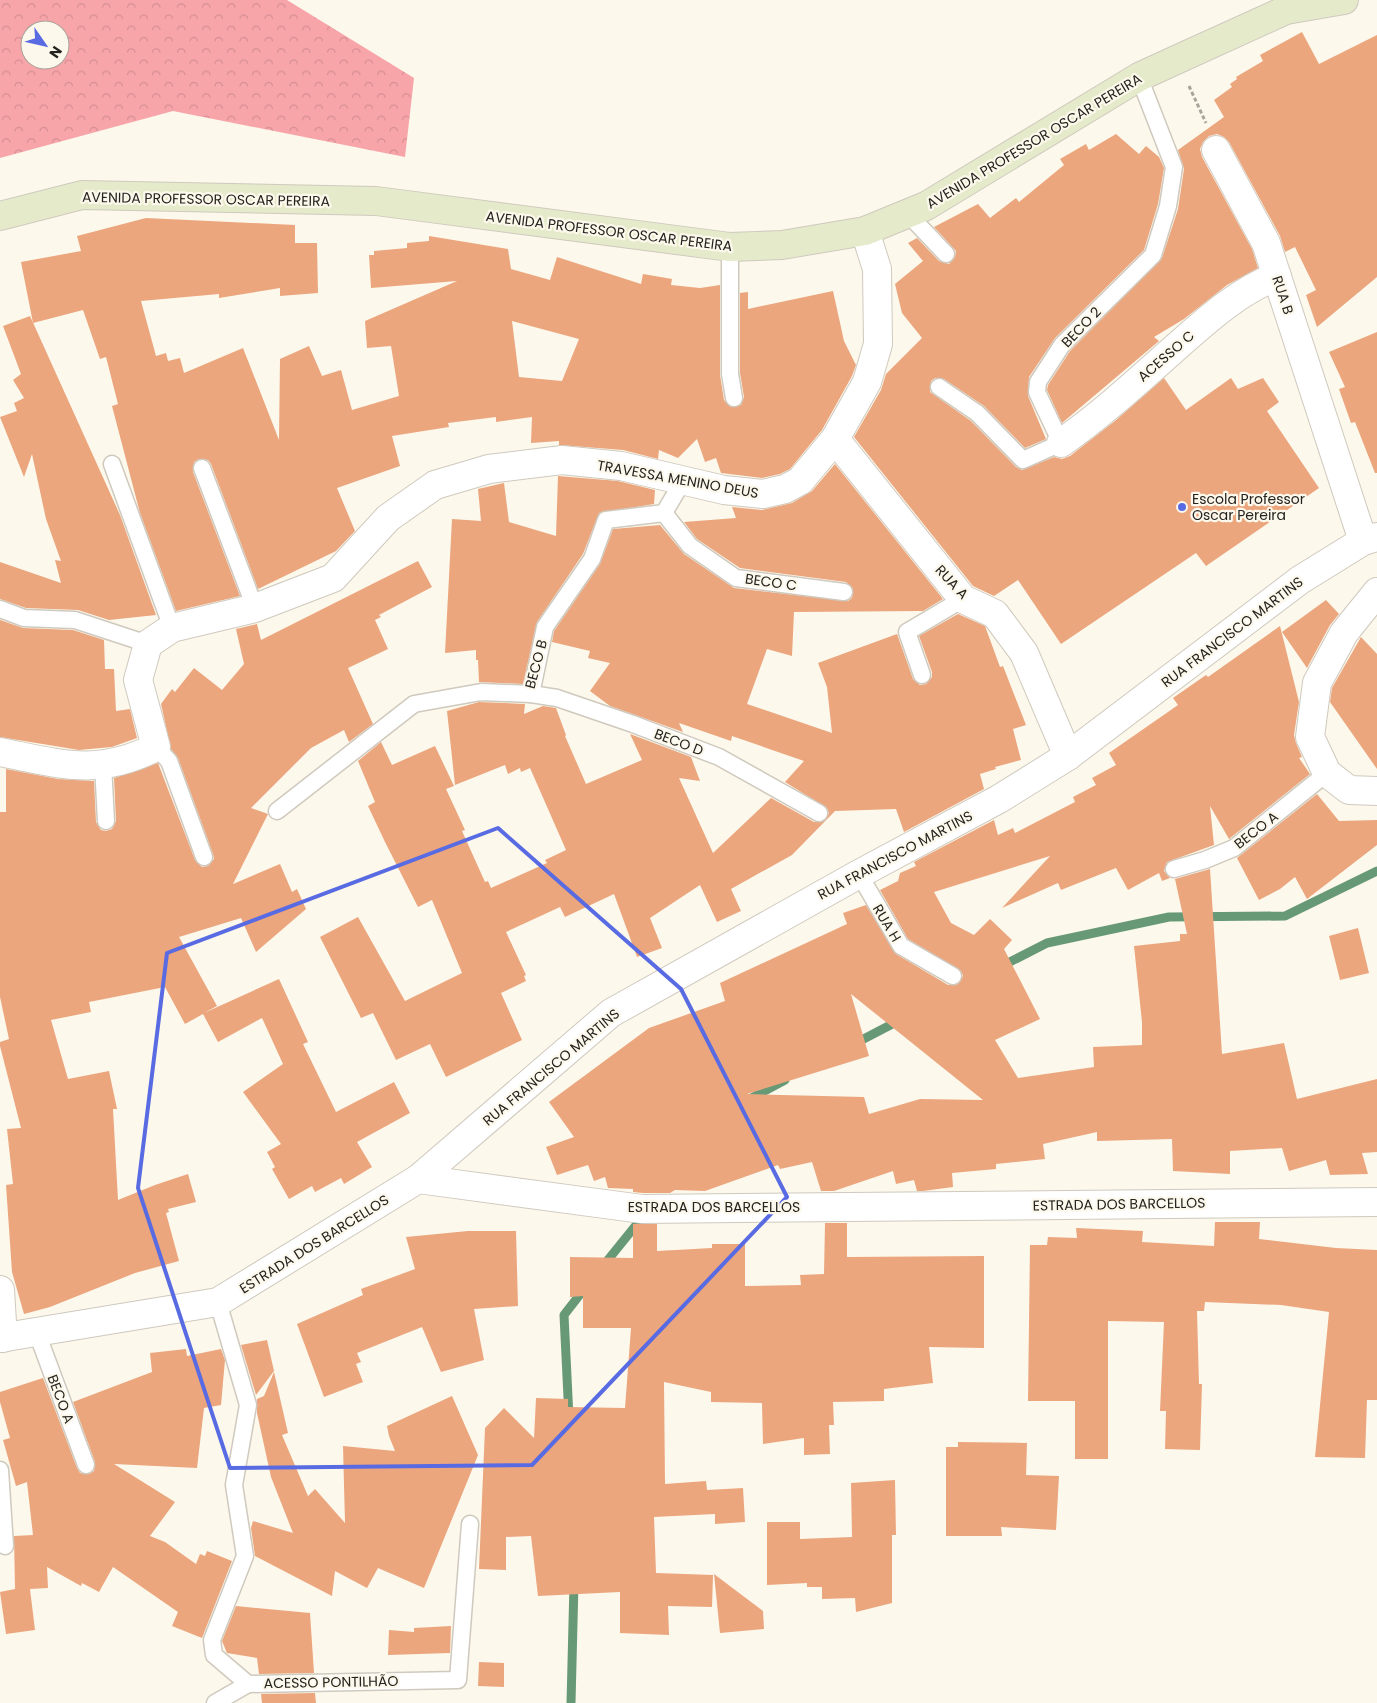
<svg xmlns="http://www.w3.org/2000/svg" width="1377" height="1703" font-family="Poppins,sans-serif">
	<defs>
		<pattern id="forest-crowns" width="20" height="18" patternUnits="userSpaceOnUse" patternTransform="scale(1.25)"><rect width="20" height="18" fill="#f8a5aa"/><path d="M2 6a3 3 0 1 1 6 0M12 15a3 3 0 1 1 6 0" fill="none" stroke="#d48e92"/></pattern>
	</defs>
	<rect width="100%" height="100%" fill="#fdf8ec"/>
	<!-- forest -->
	<path fill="url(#forest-crowns)" fill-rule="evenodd" d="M0 0H287L414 78 405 157 173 111 0 158ZM30 30H60V60H30Z"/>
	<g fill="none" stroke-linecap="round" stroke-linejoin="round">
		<!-- stream -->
		<g stroke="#689976" stroke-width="9">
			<path d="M1000 967 1047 943 1169 917 1285 916 1377 871"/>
			<path d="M854 1044 900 1020"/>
			<path d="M748 1100 785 1080"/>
			<path d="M603 1266 645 1214"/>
			<path d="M569 1418 564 1315 585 1288"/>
			<path d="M571 1703 574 1583"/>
		</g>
	</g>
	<!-- building -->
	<g fill="#eba67e" fill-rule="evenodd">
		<path d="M1302 32 1319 64 1377 35V277L1317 327 1306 295 1316 290 1295 247 1285 252 1280 236 1229 142 1224 137 1217 134 1209 136 1203 142 1200 149 1202 157 1252 249 1258 268 1227 285 1184 319 1154 337 1159 341 1062 423 1047 390 1048 385 1070 351 1162 258 1178 209 1184 169 1178 150 1224 117 1214 100 1232 87 1230 84 1237 79 1236 77 1263 61 1260 55Z"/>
		<path d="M1116 134 1139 154 1146 146 1159 157 1164 168 1158 204 1144 250 1055 338 1029 377 1028 396 1046 439 1025 448 984 406 944 379 935 378 931 381 930 392 971 421 1016 467 1022 470 1054 457 1062 459 1070 456 1115 421 1164 378 1186 410 1231 378 1238 389 1263 378 1279 402 1267 411 1319 488 1206 566 1196 553 1061 644 1018 580 994 596 973 586 854 437 881 390 886 374 922 338 902 313 895 284 923 261 908 243 917 238 939 261 949 264 955 257 956 251 934 227 978 204 990 218 1016 198 1019 202 1064 165 1060 159 1086 144 1089 150Z"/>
		<path d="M146 218 295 225V243H317L318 293 280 296V288L219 298V294L141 301 156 356 166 353 168 361 180 358 184 373 243 348 279 440 280 359 309 346 322 376 341 370 352 410 399 396 391 346 367 348 365 321 457 281 371 288 369 255H374V251L407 248V243L429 241V236L508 249 511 269 550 280 557 257 641 284 643 274 672 279 671 285 700 288 720 285V375L724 400 731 407 741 405 744 397 740 373V293L748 292V309L833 291 844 341 856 365 852 376 822 430 790 469 780 474 762 478 721 473 716 458 705 462 697 439 678 458 659 450 658 459 623 450 559 445V441L531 443 532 417 496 422V417L448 423 449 427 392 436 400 466 337 488 355 531 336 551 258 589 211 464 208 460 199 459 194 462 193 472 240 596 176 611 140 513 112 406 118 404 106 357 100 359 83 310 33 323 21 262 81 251 77 236ZM512 321 579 339 562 381 519 377Z"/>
		<path d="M30 316 120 515 156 615 109 620 78 610 26 608 0 599V562L61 583 55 560 61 561 46 519 32 454 24 477 0 417 17 411 14 403 24 398 13 380 21 374 3 326Z"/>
		<path d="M1377 332V473H1375L1355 422 1351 423 1339 389 1345 387 1329 352Z"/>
		<path d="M835 464 943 599 923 611 794 612 792 656 767 649 747 704 832 733 827 687 818 663 897 634 913 679 920 685 926 684 932 677V672L919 636 958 614 985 626 1000 667 1003 666 1026 725 1013 729 1021 760 995 767 996 769 980 774 984 789 904 832 896 809 835 811 792 855 731 889 741 911 717 922 700 885 650 918 662 948 637 957 614 894 565 917 560 907 506 932 526 975 524 976 526 981 501 993 522 1040 446 1077 430 1044 396 1060 373 1013 361 1018 320 937 358 917 405 1001 462 973 432 900 418 907 385 842 368 806 375 802 358 761 381 742 392 765 435 746 454 786 446 789 465 830 462 831 485 882 488 881 491 888 547 863 545 860 566 850 530 768 521 772 520 768 508 774 505 765 455 785 447 711 479 702 525 704 524 714 543 706 556 708 566 735 565 736 586 784 642 760 630 734 691 757 700 781 679 778 713 853 771 798 814 822 824 821 829 813 827 808 785 782 804 761 732 736 731 741 679 723 683 732 610 706 590 691 610 663 588 658 590 651 552 642 554 631 600 564 613 529 660 525 684 554 734 588 848 601 852 598 853 589 846 582 740 568 697 539 684 522 736 518 732 507 762 510 792 503 812 491Z"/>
		<path d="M558 476 618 481 655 490 654 504 599 513 583 554 537 622 523 684 479 682 478 660H476V650L445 653 452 519 481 521 478 489 504 483 509 522 556 536Z"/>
		<path d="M418 561 432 587 379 615 381 617 375 620 388 649 348 668 373 724 349 742 344 730 311 748 251 808 268 814 233 884 280 864 292 892 297 889 306 909 256 952 241 918 179 937 217 1006 204 1013 279 979 308 1042 303 1044 336 1112 394 1082 410 1113 357 1142 372 1167 344 1184 341 1178 315 1192 312 1186 289 1199 272 1169 275 1167 267 1152 281 1144 243 1092 283 1064 262 1018 218 1042 203 1014 185 1024 165 987 89 1002 91 1012 51 1020 68 1079 109 1071 117 1109H113L118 1200 155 1185 188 1174 196 1202 168 1209 169 1212 166 1213 179 1261 135 1273 50 1307 24 1314 12 1272 6 1185 13 1184 7 1129 21 1128 0 1046V1042L9 1039 0 997V812H6V769L58 779 94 781 96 822 101 830 106 831 112 829 116 821 114 778 158 763 195 860 202 867 208 866 214 859 213 854 178 758 171 749 161 704 172 689 175 692 194 668 222 690 244 664 236 629 257 624 261 640Z"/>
		<path d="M1326 600 1339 614 1330 625 1307 668 1282 632Z"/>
		<path d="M0 620 23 628 73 630 104 640 105 669H114L116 711 130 709 137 738 112 747 79 750 0 737Z"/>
		<path d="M1280 626 1299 702 1294 735 1296 743 1302 757 1299 758 1310 774 1229 839 1210 806 1214 845 1167 862 1164 871 1170 878 1162 881 1159 873 1128 890 1116 868 1061 890 1058 883 1002 908 1050 856 934 892 951 923 974 935 990 919 1012 940 1004 949 1040 1019 995 1040 1018 1078 1094 1067 1093 1047 1142 1045V1022L1134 946 1180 941V934H1187L1175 879 1210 869 1222 1054 1284 1043 1297 1099 1377 1079V1152L1362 1153 1368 1174 1330 1175 1326 1160 1289 1171 1282 1148 1230 1151V1174L1173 1171 1172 1139 1097 1141V1132L1043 1144 1045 1159 996 1164V1169L952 1173 953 1187 923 1191H917L914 1180 896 1184 893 1171 834 1191H821L812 1162 780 1169 778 1165 705 1191 675 1190 670 1193H643L633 1192V1189L608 1188 605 1177 594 1181 588 1165 557 1175 546 1147 574 1137 549 1102 649 1028 725 1001 720 983 847 924 843 913 866 905 896 954 948 985 958 984 963 976 961 971 908 939 880 890 898 881 900 873 916 866 914 862 994 820 998 835 1013 828 1015 833 1075 802 1073 797 1096 785 1092 778 1116 765 1109 753 1178 705 1173 698 1206 675 1208 677ZM851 994 983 1100 920 1099 869 1114 864 1097 747 1094 869 1056Z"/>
		<path d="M1361 637 1377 654V769L1330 702 1332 688Z"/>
		<path d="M1317 794 1339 821 1377 820V845L1307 899 1295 877 1280 889 1259 900 1237 858Z"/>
		<path d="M1358 928 1369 973 1340 980 1329 936Z"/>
		<path d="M1215 1222H1260L1259 1239 1336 1248 1377 1250V1400H1367L1365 1458 1315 1457 1329 1312 1281 1305 1205 1302 1204 1311H1197L1199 1384H1202L1200 1450 1165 1449 1166 1411H1160L1164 1322 1108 1321V1459H1075V1401H1028L1030 1245H1047L1048 1237 1077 1238 1076 1228 1143 1231 1142 1242 1214 1246Z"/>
		<path d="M825 1223H847V1257L984 1256V1348L929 1347 933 1383 884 1389V1401L833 1402 834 1425H829L830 1454 804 1455V1438L763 1444 762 1403 711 1402V1392L664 1382 665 1484 706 1481 707 1490 743 1488 745 1522 715 1524V1514L654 1517 656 1573 713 1575 712 1607 668 1606 669 1635 620 1633V1592L538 1596 531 1536 506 1537V1570L479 1569 485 1428 504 1408 534 1438 536 1398 568 1399V1407L625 1408 631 1328H583V1296L570 1297V1257L633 1258V1224H657V1251L712 1248V1244H745V1286L801 1285 800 1275 824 1274Z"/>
		<path d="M468 1231H516L518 1306 474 1309 484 1360 441 1372 422 1327 357 1353 361 1362 356 1364 363 1382 324 1397 297 1324 363 1295 361 1289 415 1269 406 1237Z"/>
		<path d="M267 1340 274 1371 256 1395 241 1345Z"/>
		<path d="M186 1349 187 1356 221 1349 225 1360 221 1405 204 1408 197 1468 114 1464 175 1502 150 1536 165 1542 196 1564 200 1554 205 1556 207 1551 232 1561 202 1638 172 1626 178 1612 113 1567 99 1592 82 1583 81 1586 47 1567 48 1588 30 1589 35 1630 6 1634 0 1592 15 1589 14 1536 33 1535 27 1482 16 1486 3 1440 10 1438 0 1402V1392L43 1378 77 1468 80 1473 89 1474 94 1471 95 1462 73 1402 152 1372 150 1353Z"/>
		<path d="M274 1372 288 1433 282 1435 308 1496 315 1489 345 1523 343 1446 395 1451 389 1436 387 1426 452 1396 478 1455 424 1588 378 1568 367 1588 335 1571 332 1596 255 1556 251 1528 253 1521 293 1533 271 1477 257 1413V1399L264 1396Z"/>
		<path d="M958 1442 1027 1443 1026 1475 1059 1476 1056 1530 1001 1527 1002 1536H946V1447H958Z"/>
		<path d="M895 1480 896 1535H892V1603L856 1612 855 1598 822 1599V1587H807V1583L767 1585V1522H800V1539L852 1537 851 1483Z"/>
		<path d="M714 1574 763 1611 764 1629 720 1633Z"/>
		<path d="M236 1606 310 1613 314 1673 259 1674 257 1658 227 1653 222 1641Z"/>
		<path d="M451 1626 450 1653 388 1655 389 1630 414 1632V1628Z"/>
		<path d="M479 1662 504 1663V1687L478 1686Z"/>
		<path d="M315 1693 316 1703H262L261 1694Z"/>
	</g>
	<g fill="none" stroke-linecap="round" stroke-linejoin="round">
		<defs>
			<g id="service">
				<path d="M907 213 946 254"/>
				<path d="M730 247V374L734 398"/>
				<path d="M939 387 977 413 1023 460 1061 443 1037 392 1038 382 1062 345 1153 255 1168 206 1174 167 1139 77"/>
				<path d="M112 464 172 628"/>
				<path d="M202 468 255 608"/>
				<path d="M664 513 690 546 736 578 844 592"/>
				<path d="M0 609 24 618 75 620 148 644"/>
				<path d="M922 675 907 632 963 599"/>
				<path d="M531 694 557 698 633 724 719 757 819 813"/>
				<path d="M156 747 169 761 204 857"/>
				<path d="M103 765 106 821"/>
				<path d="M277 811 414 704 481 692 531 694 545 627 592 559 606 520 664 513 684 479"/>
				<path d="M1174 869 1205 860 1234 848 1327 773"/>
				<path d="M859 874 901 946 953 976"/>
				<path d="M218 1302 248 1405 234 1485 245 1556 212 1640 214 1655 248 1684 458 1680 470 1524"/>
				<path d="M37 1333 86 1465"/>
				<path d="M0 1470 5 1546"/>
				<path d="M215 1703 248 1684"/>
			</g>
			<g id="minor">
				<path d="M1216 150 1266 243 1363 541"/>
				<path d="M835 439 963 599 995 614 1024 653 1068 756"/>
				<path d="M1061 443C1101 415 1138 381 1175 348 1207 320 1237 292 1277 276"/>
				<path d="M1377 592 1344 633 1317 683 1310 737 1327 773 1349 790 1377 791"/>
				<path d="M0 752C60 764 98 777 156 747L138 680 148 644 172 628 255 608 333 578 388 518 435 485 489 469 562 460 621 466 724 490 763 494 785 489 800 481 835 439 867 382 878 344 877 269 865 231"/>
				<path d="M418 1179 642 1209 1377 1202"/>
				<path d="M0 1290 3 1338"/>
				<path d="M0 1338 218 1302 418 1179 611 1013 859 874 999 799 1068 756 1300 580 1363 541 1377 537"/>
			</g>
			<path id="secondary" d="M0 216 82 195 376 201 730 247 782 245 865 231 926 206 1139 77 1176 60 1286 10 1344 0"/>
		</defs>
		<!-- service casing -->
		<use href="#service" stroke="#cfc9be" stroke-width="19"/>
		<!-- minor casing -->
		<use href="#minor" stroke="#cfc9be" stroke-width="30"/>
		<!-- secondary casing -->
		<use href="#secondary" stroke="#cfc9be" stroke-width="30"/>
		<!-- path -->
		<path stroke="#a9a59c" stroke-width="3" stroke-dasharray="4 2.5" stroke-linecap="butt" d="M1189 86 1206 123"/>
		<!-- service -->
		<use href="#service" stroke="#fff" stroke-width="16"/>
		<!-- minor -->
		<use href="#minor" stroke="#fff" stroke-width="28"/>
		<!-- secondary -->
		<use href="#secondary" stroke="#e5ebca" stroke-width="28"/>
	</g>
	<!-- marked area -->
	<path fill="none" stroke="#596be2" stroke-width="4" stroke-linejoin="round" d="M498 828 681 989 787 1197 532 1465 230 1468 138 1188 167 953Z"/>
	<!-- markers -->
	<circle fill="#596be2" stroke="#fdf8ec" stroke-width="2" cx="1182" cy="507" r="5"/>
	<g text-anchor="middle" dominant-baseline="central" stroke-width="4.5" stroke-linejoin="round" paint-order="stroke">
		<!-- street labels -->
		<g font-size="14" fill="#25231f" stroke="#fdf8ec">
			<text transform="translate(1034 141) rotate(-31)">AVENIDA PROFESSOR OSCAR PEREIRA</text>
			<text transform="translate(206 199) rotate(1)">AVENIDA PROFESSOR OSCAR PEREIRA</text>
			<text transform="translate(609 231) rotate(7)">AVENIDA PROFESSOR OSCAR PEREIRA</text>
			<text transform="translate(1283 295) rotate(72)">RUA B</text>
			<text transform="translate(1081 327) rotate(-46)">BECO 2</text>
			<text transform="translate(1166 356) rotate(-41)">ACESSO C</text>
			<text transform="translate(678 479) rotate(10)">TRAVESSA MENINO DEUS</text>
			<text transform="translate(771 582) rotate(8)">BECO C</text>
			<text transform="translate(952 582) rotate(47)">RUA A</text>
			<text transform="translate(1232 632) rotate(-37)">RUA FRANCISCO MARTINS</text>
			<text transform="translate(536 664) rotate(-75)">BECO B</text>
			<text transform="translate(679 742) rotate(21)">BECO D</text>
			<text transform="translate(1256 830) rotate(-38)">BECO A</text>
			<text transform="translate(895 855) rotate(-28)">RUA FRANCISCO MARTINS</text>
			<text transform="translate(887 923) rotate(59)">RUA H</text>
			<text transform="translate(551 1067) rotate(-40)">RUA FRANCISCO MARTINS</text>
			<text transform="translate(1119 1204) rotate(-1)">ESTRADA DOS BARCELLOS</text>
			<text x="714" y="1207">ESTRADA DOS BARCELLOS</text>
			<text transform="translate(314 1244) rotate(-32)">ESTRADA DOS BARCELLOS</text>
			<text transform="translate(61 1399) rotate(69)">BECO A</text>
			<text transform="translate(331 1682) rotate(-1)">ACESSO PONTILHÃO</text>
		</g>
		<!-- poi labels -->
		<g font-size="14" fill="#25231f" stroke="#fdf8ec" text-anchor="start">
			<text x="1192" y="499">Escola Professor<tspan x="1192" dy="16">Oscar Pereira</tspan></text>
		</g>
	</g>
	<!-- north arrow -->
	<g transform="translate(45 45) rotate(124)"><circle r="24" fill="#fdf8ec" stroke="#a7a39a"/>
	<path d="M0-4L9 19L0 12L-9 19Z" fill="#596be2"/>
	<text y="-8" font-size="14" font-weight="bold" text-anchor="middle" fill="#25231f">N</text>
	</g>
</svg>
